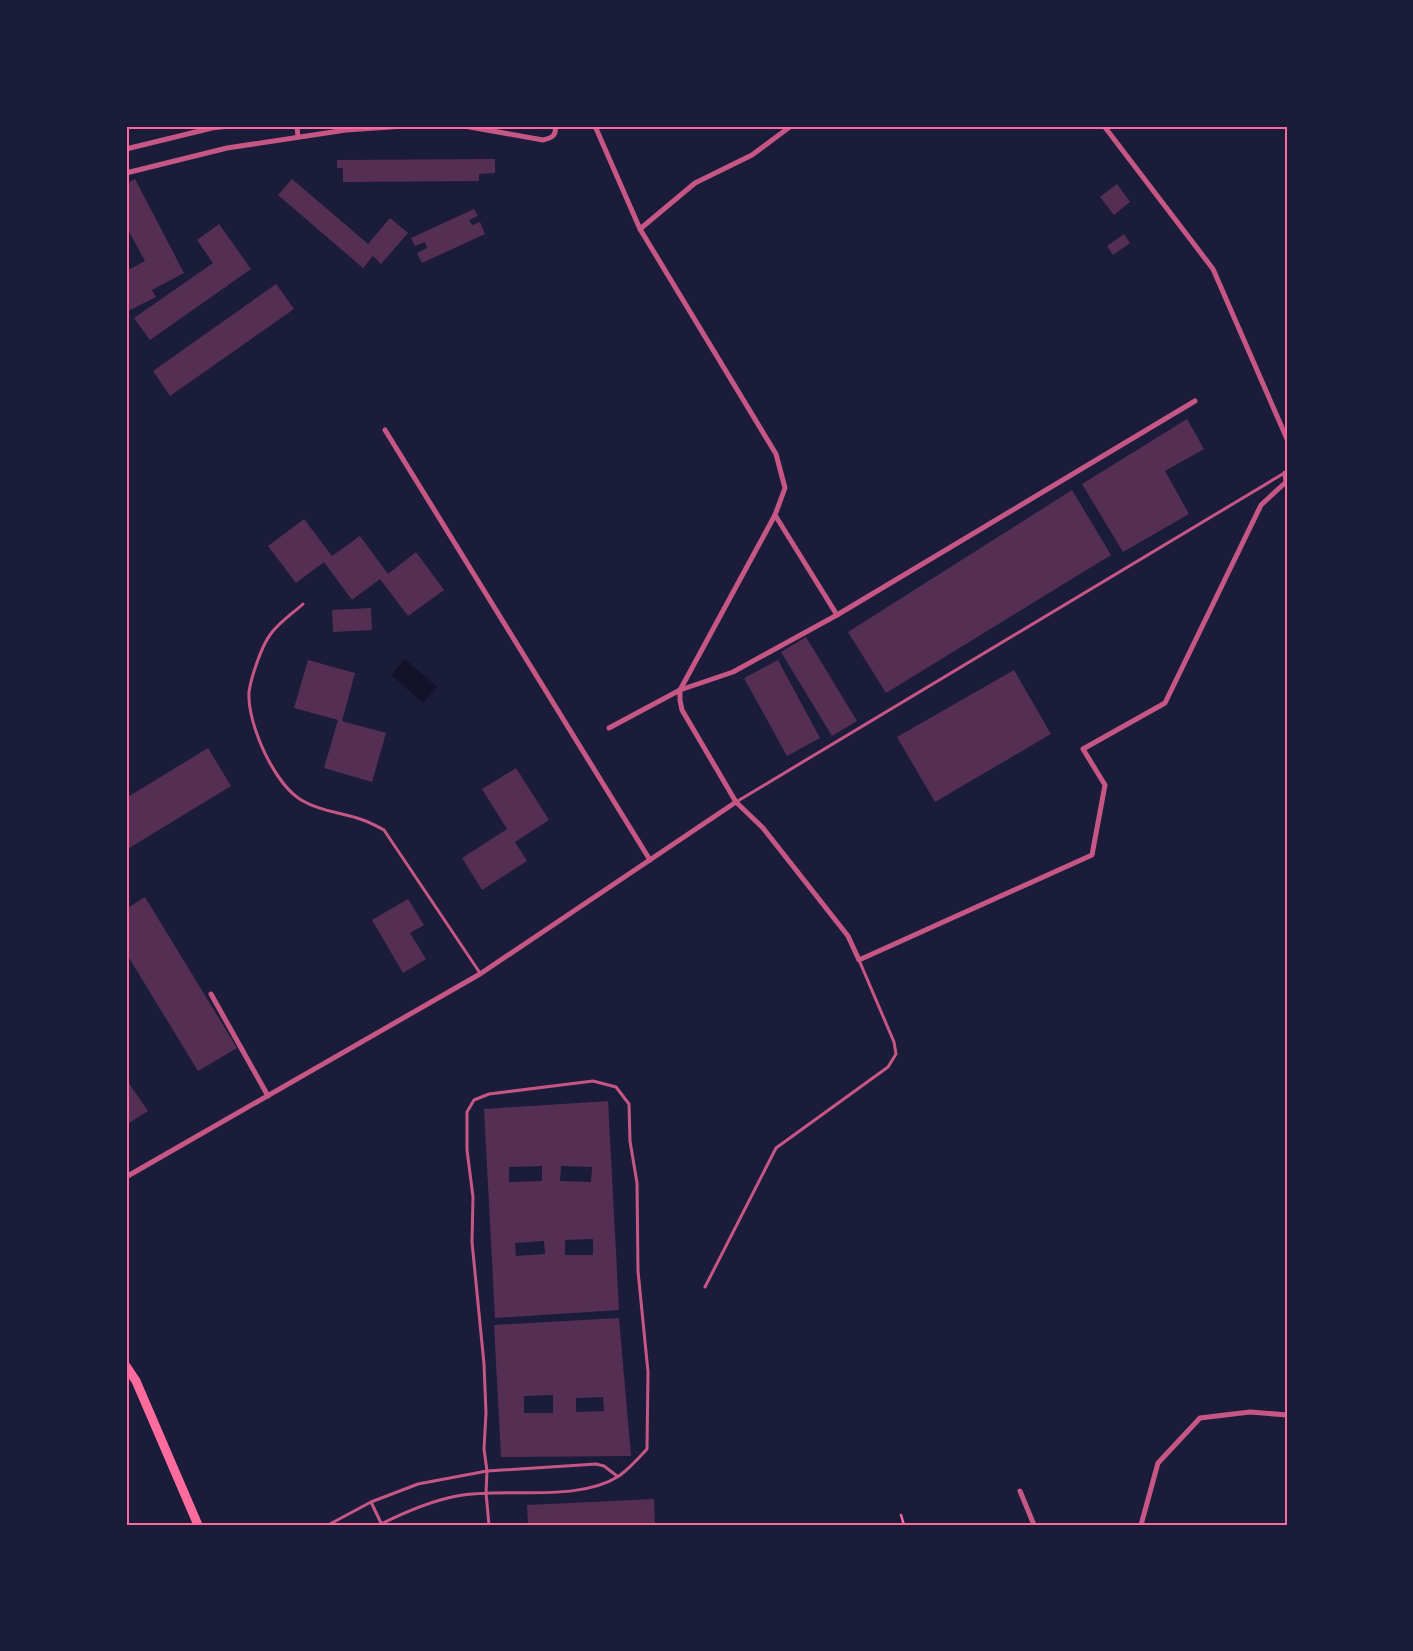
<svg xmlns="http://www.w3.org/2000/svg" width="1413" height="1651" font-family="'Public Sans',sans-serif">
	<rect width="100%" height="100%" fill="#1b1b3a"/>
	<!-- water -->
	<path fill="#12122b" d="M405 659 437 687 423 703 391 675Z"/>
	<!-- building -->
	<g fill="#542f53" fill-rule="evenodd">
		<path d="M495 159V173L479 174V181L343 182V168H337V160Z"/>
		<path d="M135 179 184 273 152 290 156 297 126 312V271L145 261 126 226V184Z"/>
		<path d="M292 179 368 244 390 218 408 233 381 264 373 256 363 268 278 195Z"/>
		<path d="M1117 184 1130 202 1114 215 1100 197Z"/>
		<path d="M474 209 478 216 469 220 472 225 480 222 485 234 422 263 417 253 427 248 425 242 415 246 411 238Z"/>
		<path d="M219 224 251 269 150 340 134 318 213 263 197 240Z"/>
		<path d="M1124 234 1130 243 1113 255 1107 246Z"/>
		<path d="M276 284 294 309 170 396 153 371Z"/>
		<path d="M1187 419 1204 449 1165 471 1189 514 1123 552 1082 484Z"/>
		<path d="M1072 490 1111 555 886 693 848 632Z"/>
		<path d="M304 519 332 556 360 536 388 574 416 552 444 590 408 616 380 579 352 600 324 562 296 583 268 546Z"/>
		<path d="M371 608 372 630 333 632 332 610Z"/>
		<path d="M806 637 857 721 832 736 781 652Z"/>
		<path d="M308 660 355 673 342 721 386 733 372 782 324 768 338 720 294 708Z"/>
		<path d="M778 660 820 738 787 756 744 678Z"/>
		<path d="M1014 670 1051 734 935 802 897 737Z"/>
		<path d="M208 748 231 786 126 850V798Z"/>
		<path d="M516 768 549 820 515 842 527 861 482 890 462 858 507 829 482 789Z"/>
		<path d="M145 897 237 1048 198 1071 126 953V909Z"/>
		<path d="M408 899 424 925 410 933 426 959 403 973 372 920Z"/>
		<path d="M126 1079 148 1111 126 1125Z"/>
		<path d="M608 1101 619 1310 495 1318 484 1109ZM542 1166V1181L509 1182V1167ZM561 1166 592 1167 591 1182 560 1181ZM593 1239V1255H565V1240ZM544 1241 545 1254 516 1256 515 1243Z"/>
		<path d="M619 1318 631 1456 501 1457 494 1325ZM553 1395V1413H524V1396ZM603 1397 604 1411 576 1412V1398Z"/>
		<path d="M654 1499 655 1525H528L527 1505Z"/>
	</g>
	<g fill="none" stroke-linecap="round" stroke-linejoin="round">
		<!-- path -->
		<path stroke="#ff6b9d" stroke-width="2.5" d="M901 1515 904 1525"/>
		<!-- service -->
		<g stroke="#c65784" stroke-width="3">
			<path d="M303 604C292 614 278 623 270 635 261 647 251 678 249 692 247 724 275 786 303 801 320 811 338 812 357 818 367 821 375 825 384 830L480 973"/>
			<path d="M736 802 1286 472"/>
			<path d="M705 1287 776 1148 888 1067 896 1054 894 1042 859 960"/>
			<path d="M371 1502 381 1523"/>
			<path d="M328 1525 371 1502 418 1484 487 1471 596 1464 604 1466 617 1476"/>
			<path d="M379 1525C403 1513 430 1501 457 1496 506 1487 577 1503 619 1476 630 1468 638 1459 647 1449L648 1372 638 1271 637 1183 630 1141 629 1104 616 1087 593 1081 489 1094 474 1100 467 1112V1150L473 1197 472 1242 484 1364 486 1413 484 1449 487 1471 486 1493 489 1525"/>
		</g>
		<!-- minor -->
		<g stroke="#c65784" stroke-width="5">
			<path d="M297 126 298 137"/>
			<path d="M464 126 543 140C551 138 557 136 555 126"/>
			<path d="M595 126 640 229 776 454 785 488 775 515 680 690V700L682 710 736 802 763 828 848 936 859 960 1092 855 1105 785 1083 749 1165 703 1261 505 1286 482 1285 473"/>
			<path d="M1104 126 1213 269 1287 439"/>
			<path d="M126 149 212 128 229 126"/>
			<path d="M126 173 227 148 346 130 405 126"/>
			<path d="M640 229 695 183 752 155 791 126"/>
			<path d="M385 430 650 860"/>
			<path d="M775 515 837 615"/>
			<path d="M609 728 680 690 733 672 837 615 1195 401"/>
			<path d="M211 994 268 1096"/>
			<path d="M126 1177 480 974 736 802"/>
			<path d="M1020 1491 1034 1525"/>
			<path d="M1141 1525 1158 1463 1200 1418 1250 1412 1287 1415"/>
		</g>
		<!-- secondary -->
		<path stroke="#ff6b9d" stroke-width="9" d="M126 1366 136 1381 198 1525"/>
	</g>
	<!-- border -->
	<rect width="1413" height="1651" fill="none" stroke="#1b1b3a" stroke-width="255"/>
	<rect x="128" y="128" width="1158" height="1396" fill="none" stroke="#ff6b9d" stroke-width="2"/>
</svg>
